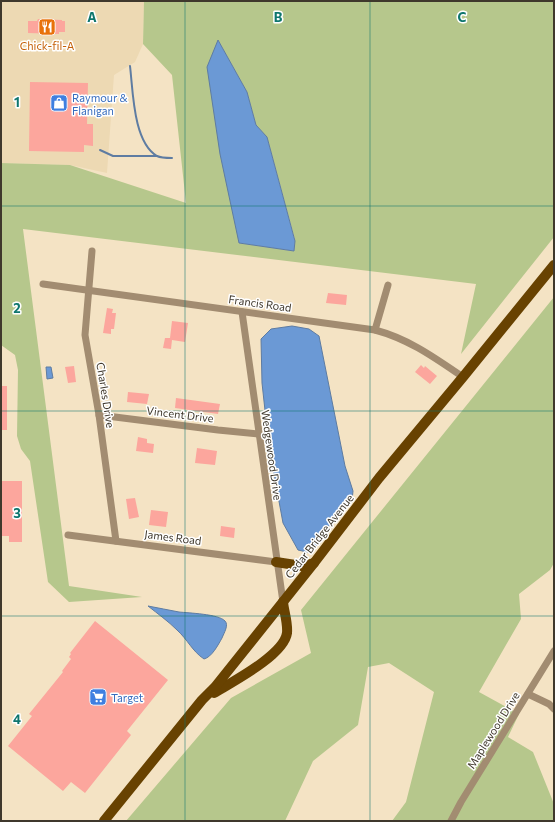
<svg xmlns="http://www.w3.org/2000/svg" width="555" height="822" font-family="Commissioner,sans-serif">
	<rect width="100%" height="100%" fill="#f4e3c4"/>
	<!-- built -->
	<path fill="#edd9b3" d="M1 1H144L143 44 135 62 114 75 107 173 70 165 1 163Z"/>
	<!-- green -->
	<g fill="#b6c78c" fill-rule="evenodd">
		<path d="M144 1H554V237L461 354 476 284 23 229 69 586 142 597 69 602 48 582 30 461 21 449 17 436 18 370 15 355 1 345V163L70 165 186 203 172 75 143 44ZM218 40 247 92 256 125 267 137 295 240 294 251 239 243Z"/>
		<path d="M554 297V563L550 570 519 594 521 619 479 692 519 714 508 737 533 752 554 804V821H392L406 802 434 692 389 663 368 667 358 725 313 761 285 821H126L231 698 311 653 301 610Z"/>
	</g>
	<!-- water -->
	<g fill="#6b99d5" stroke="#5e7ca2">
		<path d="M218 40 247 92 256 125 267 137 295 241 294 251 239 243 220 154 207 67Z"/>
		<path d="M292 326 309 329 319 336 345 466 353 491 352 501 337 519 330 524 323 537 311 553 298 550 283 523 269 447 262 383 261 339 271 329Z"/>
		<path d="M46 367H51L53 378 47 379Z"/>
		<path d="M148 606C158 608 169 610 179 612 188 613 219 614 225 621 229 625 224 633 222 638 218 645 212 657 204 659 192 651 188 640 177 630 168 621 158 614 148 606Z"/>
	</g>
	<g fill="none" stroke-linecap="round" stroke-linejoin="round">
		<!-- stream -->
		<g stroke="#5e7ca2" stroke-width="2">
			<path d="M130 66C133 90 133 142 157 156 161 158 167 158 172 158"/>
			<path d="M100 150 113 156H157"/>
		</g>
	</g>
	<!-- building -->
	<g fill="#fca69d">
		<path d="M38 19 62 20V21H65V32H59V34L28 33V21H37Z"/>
		<path d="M30 82 88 83 87 124H93V146L84 145V152L29 151Z"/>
		<path d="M328 293 347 295 346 305 326 303Z"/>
		<path d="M107 308 113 309 112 313H116L114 329H111V334L103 333Z"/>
		<path d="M172 321 188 323 185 342 172 340 171 349 163 348 165 338H170Z"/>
		<path d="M421 365 424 368 425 366 437 376 430 384 415 372Z"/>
		<path d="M74 366 76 382 68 383 65 367Z"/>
		<rect x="1" y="386" width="6" height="44"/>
		<path d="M128 392 149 394 147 404 127 402Z"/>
		<path d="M176 398 220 404 218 414 175 408Z"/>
		<path d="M138 437 147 439V443L154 444 153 453 136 451Z"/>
		<path d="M197 448 217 451 215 465 195 463Z"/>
		<path d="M1 481H22V542H9V536H1Z"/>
		<path d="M135 498 139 517 129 519 126 499Z"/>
		<path d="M151 510 168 512 166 527 149 525Z"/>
		<path d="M221 526 235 528 234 538 220 536Z"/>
		<path d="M95 621 168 680 127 731 131 735 85 793 71 782 63 791 8 746 32 716 29 714 63 672 62 671 71 659 69 657 71 654 70 653Z"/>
	</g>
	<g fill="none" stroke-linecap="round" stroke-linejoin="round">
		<!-- street -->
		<g stroke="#a28c71" stroke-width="7">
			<path d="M92 251 85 335 99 415 116 541"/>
			<path d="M43 284 375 330C409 339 435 358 463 377"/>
			<path d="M242 312 283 602"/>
			<path d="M375 330 388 285"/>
			<path d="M99 415 218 430 258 434"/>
			<path d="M68 535 276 562"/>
			<path d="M528 694 549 704 554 709"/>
			<path d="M451 821 461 802 554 651"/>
		</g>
		<!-- primary -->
		<g stroke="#684201" stroke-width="10">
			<path d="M276 562 302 566 314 563"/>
			<path d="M214 693C232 682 284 655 287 633 288 623 284 612 283 602"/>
			<path d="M104 821 202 700 215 687 314 563 379 478 463 377 554 265"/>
		</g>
	</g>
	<!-- grid -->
	<path fill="none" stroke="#0f766e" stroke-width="1" stroke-opacity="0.55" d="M185 1V821M370 1V821M1 206H554M1 411H554M1 616H554"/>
	<!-- icons -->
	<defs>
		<symbol id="restaurant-square" viewBox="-11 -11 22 22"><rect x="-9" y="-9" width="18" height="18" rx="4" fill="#e8710a" stroke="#fff"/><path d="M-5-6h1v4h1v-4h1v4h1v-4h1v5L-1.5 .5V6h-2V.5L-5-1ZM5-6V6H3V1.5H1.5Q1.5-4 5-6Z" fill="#fff"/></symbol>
		<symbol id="shop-square" viewBox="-11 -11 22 22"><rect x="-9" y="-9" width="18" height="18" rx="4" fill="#3f7fe0" stroke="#fff"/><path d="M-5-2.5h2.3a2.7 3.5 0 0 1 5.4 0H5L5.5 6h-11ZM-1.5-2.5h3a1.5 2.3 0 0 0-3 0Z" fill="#fff"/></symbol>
		<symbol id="supermarket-square" viewBox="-11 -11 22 22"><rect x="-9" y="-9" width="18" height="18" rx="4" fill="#3f7fe0" stroke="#fff"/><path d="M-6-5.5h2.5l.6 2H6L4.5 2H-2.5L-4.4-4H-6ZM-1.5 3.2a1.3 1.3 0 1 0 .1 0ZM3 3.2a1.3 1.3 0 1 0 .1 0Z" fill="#fff"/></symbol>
	</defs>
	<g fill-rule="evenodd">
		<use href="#restaurant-square" x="37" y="17" width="20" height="20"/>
		<use href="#shop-square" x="49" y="93" width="20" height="20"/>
		<use href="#supermarket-square" x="88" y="687" width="20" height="20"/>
	</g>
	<g text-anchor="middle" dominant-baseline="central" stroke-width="3" stroke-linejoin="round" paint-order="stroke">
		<!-- food labels -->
		<g font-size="11" fill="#c56008" stroke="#fff">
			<text x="47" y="45">Chick-fil-A</text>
		</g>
		<!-- shop labels -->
		<g font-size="11" fill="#366cbe" stroke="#fff" text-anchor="start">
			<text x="72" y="97">Raymour &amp;<tspan x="72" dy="13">Flanigan</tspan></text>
			<text x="111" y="697">Target</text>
		</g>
		<!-- street labels -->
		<g font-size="11" fill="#3f382c" stroke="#fff">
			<text transform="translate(260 303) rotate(8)">Francis Road</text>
			<text transform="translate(106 395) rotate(81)">Charles Drive</text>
			<text transform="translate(180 414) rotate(7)">Vincent Drive</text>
			<text transform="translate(272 455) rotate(82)">Wedgewood Drive</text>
			<text transform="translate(319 536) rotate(-52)">Cedar Bridge Avenue</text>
			<text transform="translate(173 537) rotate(7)">James Road</text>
			<text transform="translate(493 730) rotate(-58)">Maplewood Drive</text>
		</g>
	</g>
	<g font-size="13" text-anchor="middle" font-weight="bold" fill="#0f766e" stroke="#fff" stroke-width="3" stroke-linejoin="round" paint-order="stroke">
		<text x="92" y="22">A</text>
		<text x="278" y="22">B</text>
		<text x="462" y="22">C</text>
		<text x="17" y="107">1</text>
		<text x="17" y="313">2</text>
		<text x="17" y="518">3</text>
		<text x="17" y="724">4</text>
	</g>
	<!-- border -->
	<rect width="555" height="822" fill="none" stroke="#3f382c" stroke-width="4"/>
</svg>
